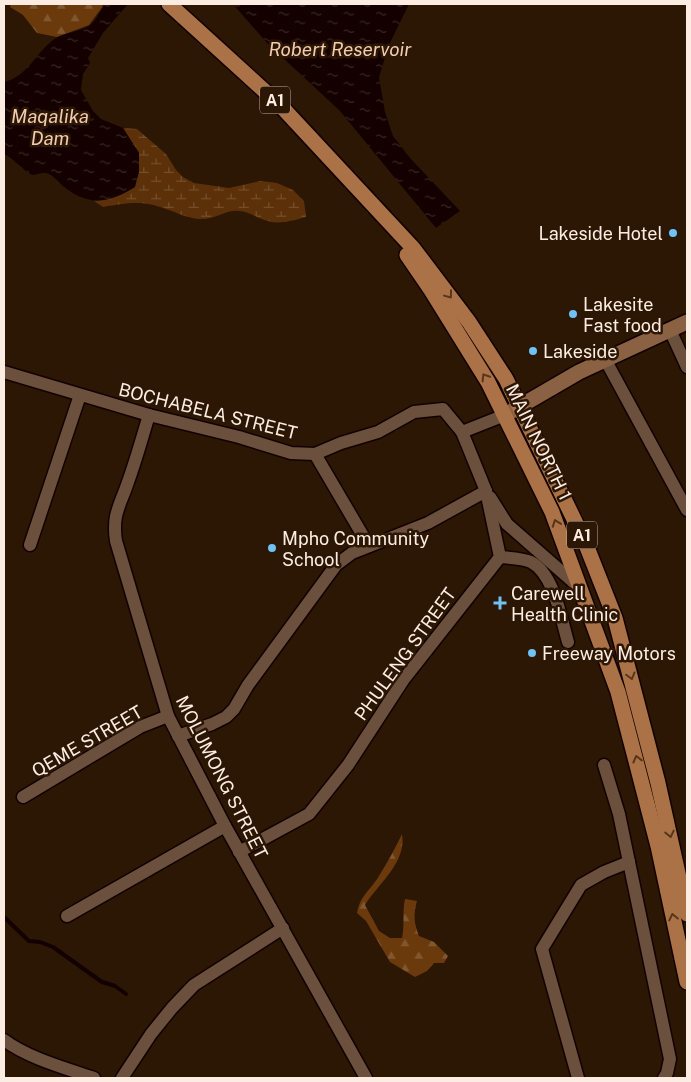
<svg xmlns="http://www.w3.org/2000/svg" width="691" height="1082" font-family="'Public Sans',sans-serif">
	<defs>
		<pattern id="forest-firs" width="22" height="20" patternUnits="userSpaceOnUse" patternTransform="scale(1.25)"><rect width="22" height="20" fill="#6b3a0c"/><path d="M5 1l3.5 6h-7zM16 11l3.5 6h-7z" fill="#81572f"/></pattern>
		<pattern id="wetland-marsh" width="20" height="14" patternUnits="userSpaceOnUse" patternTransform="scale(1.25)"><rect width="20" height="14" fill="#5c3109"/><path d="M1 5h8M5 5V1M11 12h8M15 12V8" fill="none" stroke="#744f2d"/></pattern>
		<pattern id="water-ripples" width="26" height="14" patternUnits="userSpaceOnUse" patternTransform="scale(1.25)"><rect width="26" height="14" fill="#150000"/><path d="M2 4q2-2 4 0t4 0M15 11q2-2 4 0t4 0" fill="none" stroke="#382525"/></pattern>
	</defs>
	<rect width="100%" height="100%" fill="#2c1604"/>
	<!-- forest -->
	<g fill="url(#forest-firs)">
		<path d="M11 4H100L103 6 89 25 57 37 37 33 23 15 10 7Z"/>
		<path d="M402 834C407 862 378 884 365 905L379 931 390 938H402C405 925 402 912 405 899L417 901C413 915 414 923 419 936L434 942 448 956 444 963H434L427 971 415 977 390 962 366 921 357 913C361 894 370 891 379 876 387 863 395 849 402 834Z"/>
	</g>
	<!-- wetland -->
	<path fill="url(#wetland-marsh)" d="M123 128 137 129 166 154 176 170 183 177 194 183 229 188 261 181 277 183 293 190 304 201 306 217C295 220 280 225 268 221 259 219 250 212 240 211 225 209 216 220 199 219 187 218 178 213 166 209 141 200 128 203 103 207L94 201 110 199 139 153Z"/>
	<!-- water -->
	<g fill="url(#water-ripples)">
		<path d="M105 4H128L103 33 88 58 90 63 83 74 81 90 93 111 101 119 123 128 139 153V172L135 187C110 203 88 207 63 186 57 181 52 173 44 173 40 173 36 175 32 175 22 169 14 159 4 154V82C29 76 36 51 56 38 66 32 79 32 89 26 96 21 100 11 105 4Z"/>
		<path d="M233 4H409L389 45 379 77 385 112 393 136 410 158 460 211 436 228 340 111 267 43Z"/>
	</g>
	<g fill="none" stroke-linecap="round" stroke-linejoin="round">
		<!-- stream -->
		<path stroke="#150000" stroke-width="4" d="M4 917 29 941 40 942 53 947 102 982 115 986 126 994"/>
		<defs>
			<g id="street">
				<path d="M670 330 687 367"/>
				<path d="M606 361 687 510"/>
				<path d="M4 372 149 415 239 437 291 453 315 454 341 443 378 432 414 412 443 409 462 432 505 415"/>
				<path d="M149 415C142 438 136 460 128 482 120 506 112 514 116 541L168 716 225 826 366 1078"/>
				<path d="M315 454 369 546"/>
				<path d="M490 497 507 524 579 587"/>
				<path d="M30 545 80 395"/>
				<path d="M500 557C510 558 522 558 531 562 554 574 561 618 568 642"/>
				<path d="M178 736 212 724 226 717 234 709 248 685 336 565 352 553 428 523 486 491"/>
				<path d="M604 765 619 814 670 1059 667 1073 664 1078"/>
				<path d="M23 797 140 727 168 716"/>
				<path d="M239 852 309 814 348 765 404 679 500 557 486 491 462 432"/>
				<path d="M67 916 225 826"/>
				<path d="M4 1040C28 1058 65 1068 94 1078"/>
				<path d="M122 1078 151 1034 172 1008 194 985 283 928"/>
				<path d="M578 1078 542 949 581 885 604 872 629 862"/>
			</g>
			<path id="secondary" d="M505 415 579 372 687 322"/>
			<g id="primary">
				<path d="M169 4 280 105 413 248 469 322 506 379 585 542 615 618 658 783 687 914"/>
				<path d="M407 255 431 290 488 382 552 512 618 692 658 846 687 982"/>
			</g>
		</defs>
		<!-- street casing -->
		<use href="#street" stroke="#130200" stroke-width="15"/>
		<!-- secondary casing -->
		<use href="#secondary" stroke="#130200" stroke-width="18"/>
		<!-- primary casing -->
		<use href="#primary" stroke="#130200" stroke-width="18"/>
		<!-- street -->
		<use href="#street" stroke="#6a503d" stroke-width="12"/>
		<!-- secondary -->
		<use href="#secondary" stroke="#8a6142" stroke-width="15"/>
		<!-- primary -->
		<use href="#primary" stroke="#aa7246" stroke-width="15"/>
	</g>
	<!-- one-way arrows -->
	<defs><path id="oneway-chevron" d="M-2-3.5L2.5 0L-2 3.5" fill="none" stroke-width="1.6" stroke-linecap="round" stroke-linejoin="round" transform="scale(1.25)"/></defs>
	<g stroke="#58361b">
		<use href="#oneway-chevron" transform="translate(449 295) rotate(53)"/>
		<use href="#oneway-chevron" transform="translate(485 377) rotate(-122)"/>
		<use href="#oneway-chevron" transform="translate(556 523) rotate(-110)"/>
		<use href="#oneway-chevron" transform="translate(631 676) rotate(75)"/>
		<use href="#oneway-chevron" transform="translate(637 759) rotate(-104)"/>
		<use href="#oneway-chevron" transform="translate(670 834) rotate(78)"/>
		<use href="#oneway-chevron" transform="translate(673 917) rotate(-102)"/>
	</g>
	<!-- markers -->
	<g fill="#70c2f4" stroke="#2c1604" stroke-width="2">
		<circle cx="673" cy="233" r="5"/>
		<circle cx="573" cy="314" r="5"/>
		<circle cx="533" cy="351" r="5"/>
		<circle cx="272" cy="548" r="5"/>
		<path d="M497.5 595.5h5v5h5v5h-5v5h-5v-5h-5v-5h5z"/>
		<circle cx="532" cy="653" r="5"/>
	</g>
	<g text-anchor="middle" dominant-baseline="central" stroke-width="5" stroke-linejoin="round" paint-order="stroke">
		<!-- shield labels -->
		<g fill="#2c1604" stroke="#beac9f" stroke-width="1">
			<rect x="260" y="86.5" width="30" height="27" rx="4"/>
			<rect x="567" y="521.5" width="30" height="27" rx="4"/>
		</g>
		<g font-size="16" font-weight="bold" fill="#fcece1">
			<text x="275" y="100">A1</text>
			<text x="582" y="535">A1</text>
		</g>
		<!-- poi labels -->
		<g font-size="18" fill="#fcece1" stroke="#2c1604" text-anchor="start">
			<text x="663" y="233" text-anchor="end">Lakeside Hotel</text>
			<text x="583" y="304">Lakesite<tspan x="583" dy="21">Fast food</tspan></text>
			<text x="543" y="351">Lakeside</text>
			<text x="282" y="538">Mpho Community<tspan x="282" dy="21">School</tspan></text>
			<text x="511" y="593">Carewell<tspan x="511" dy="21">Health Clinic</tspan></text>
			<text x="542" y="653">Freeway Motors</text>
		</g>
		<!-- street labels -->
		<g font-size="18" fill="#fcece1" stroke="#2c1604">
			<text transform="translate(208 411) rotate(14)">BOCHABELA STREET</text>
			<text transform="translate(539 442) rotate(64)">MAIN NORTH 1</text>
			<text transform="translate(405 654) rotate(-54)">PHULENG STREET</text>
			<text transform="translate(87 741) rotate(-30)">QEME STREET</text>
			<text transform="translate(222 777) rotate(63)">MOLUMONG STREET</text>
		</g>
		<!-- water labels -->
		<g font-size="19" font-style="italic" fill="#f2ccb1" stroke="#2c1604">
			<text x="340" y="49">Robert Reservoir</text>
			<text x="50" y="116">Maqalika<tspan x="50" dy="22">Dam</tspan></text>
		</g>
	</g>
	<!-- border -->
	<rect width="691" height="1082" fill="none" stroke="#fcece1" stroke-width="10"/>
</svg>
